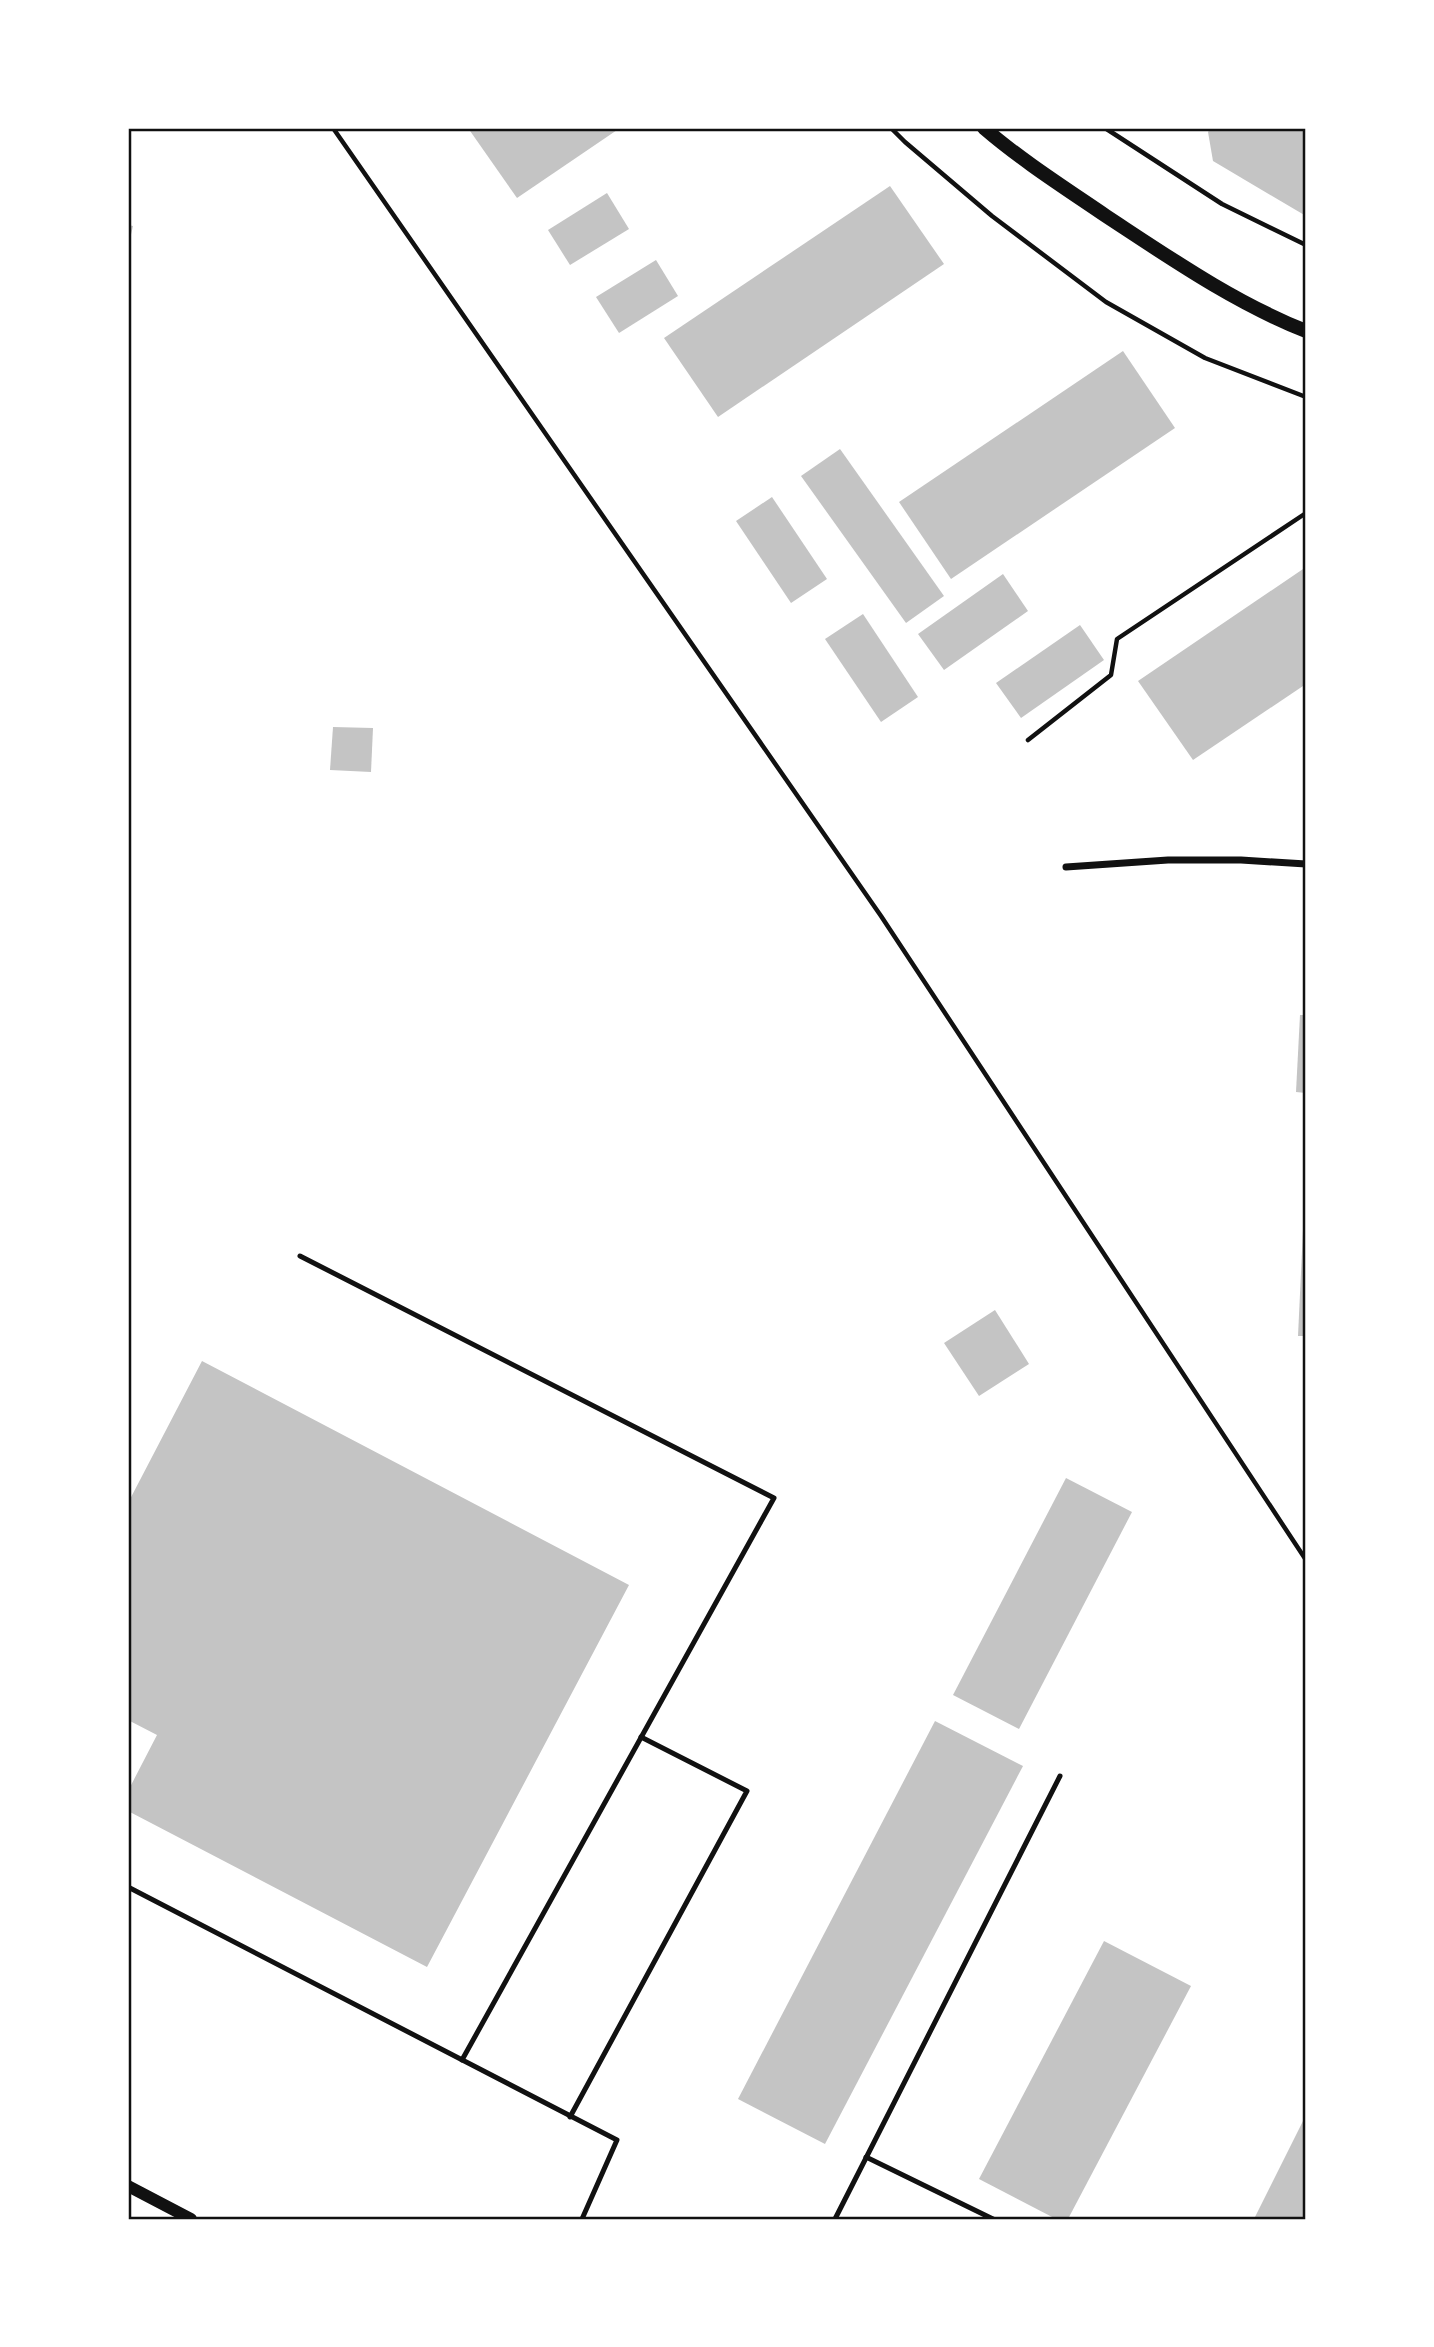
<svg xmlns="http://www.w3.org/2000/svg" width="1434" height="2347" font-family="'IBM Plex Sans',sans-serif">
	<rect width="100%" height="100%" fill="#fff"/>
	<!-- building -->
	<g fill="#c4c4c4">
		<path d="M468 128H620L517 198Z"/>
		<path d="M1211 128H1306V216L1213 161 1208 132Z"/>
		<path d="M890 186 944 264 718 417 664 338Z"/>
		<path d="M607 193 629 229 570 265 548 230Z"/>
		<path d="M128 225 133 226 129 243H128Z"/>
		<path d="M656 260 678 296 619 333 596 297Z"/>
		<path d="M1123 351 1175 428 951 579 899 502Z"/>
		<path d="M840 449 944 596 906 623 801 476Z"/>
		<path d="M772 497 827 579 791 603 736 521Z"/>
		<path d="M1306 567V684L1193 760 1138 681Z"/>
		<path d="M1003 574 1028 611 944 670 918 634Z"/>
		<path d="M863 614 918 697 881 722 825 639Z"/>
		<path d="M1080 625 1104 660 1021 718 996 683Z"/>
		<path d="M333 727 373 728 371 772 330 770Z"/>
		<path d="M1300 1015H1306V1093L1296 1092Z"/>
		<path d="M1304 1208H1306V1336H1298Z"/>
		<path d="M995 1310 1029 1364 979 1396 944 1343Z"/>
		<path d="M202 1361 629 1585 427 1967 128 1811V1791L157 1735 128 1720V1503Z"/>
		<path d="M1066 1478 1132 1512 1019 1729 953 1695Z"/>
		<path d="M935 1721 1023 1766 825 2144 738 2099Z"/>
		<path d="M1104 1941 1191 1986 1068 2219H1056L979 2179Z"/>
		<path d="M1306 2115V2219H1254Z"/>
	</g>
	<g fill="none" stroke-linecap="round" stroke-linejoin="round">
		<!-- path -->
		<g stroke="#111" stroke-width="4.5">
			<path d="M333 128 881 916 1306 1560"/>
			<path d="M891 128 905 142 992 216 1106 302 1205 358 1306 397"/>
			<path d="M1105 128 1222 204 1306 245"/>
			<path d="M1028 740 1111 675 1117 639 1306 513"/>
		</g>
		<!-- service -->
		<g stroke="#111" stroke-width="5">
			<path d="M300 1256 774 1498 462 2060"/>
			<path d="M128 1887 617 2140 582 2219"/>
			<path d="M570 2117 747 1791 641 1737"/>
			<path d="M866 2157 993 2219"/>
			<path d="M835 2219 1060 1776"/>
		</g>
		<!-- minor -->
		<path stroke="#111" stroke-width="7" d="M1066 867 1168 860H1241L1306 864"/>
		<!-- tertiary -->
		<path stroke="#111" stroke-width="12" d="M128 2186 191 2219"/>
		<!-- secondary -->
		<path stroke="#111" stroke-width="14" d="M984 128C1021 160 1065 188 1106 216 1170 258 1235 303 1306 331"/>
	</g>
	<!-- border -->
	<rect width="1434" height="2347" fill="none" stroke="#ffffff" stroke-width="259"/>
	<rect x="130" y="130" width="1174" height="2088" fill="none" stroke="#111" stroke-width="2.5"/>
</svg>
